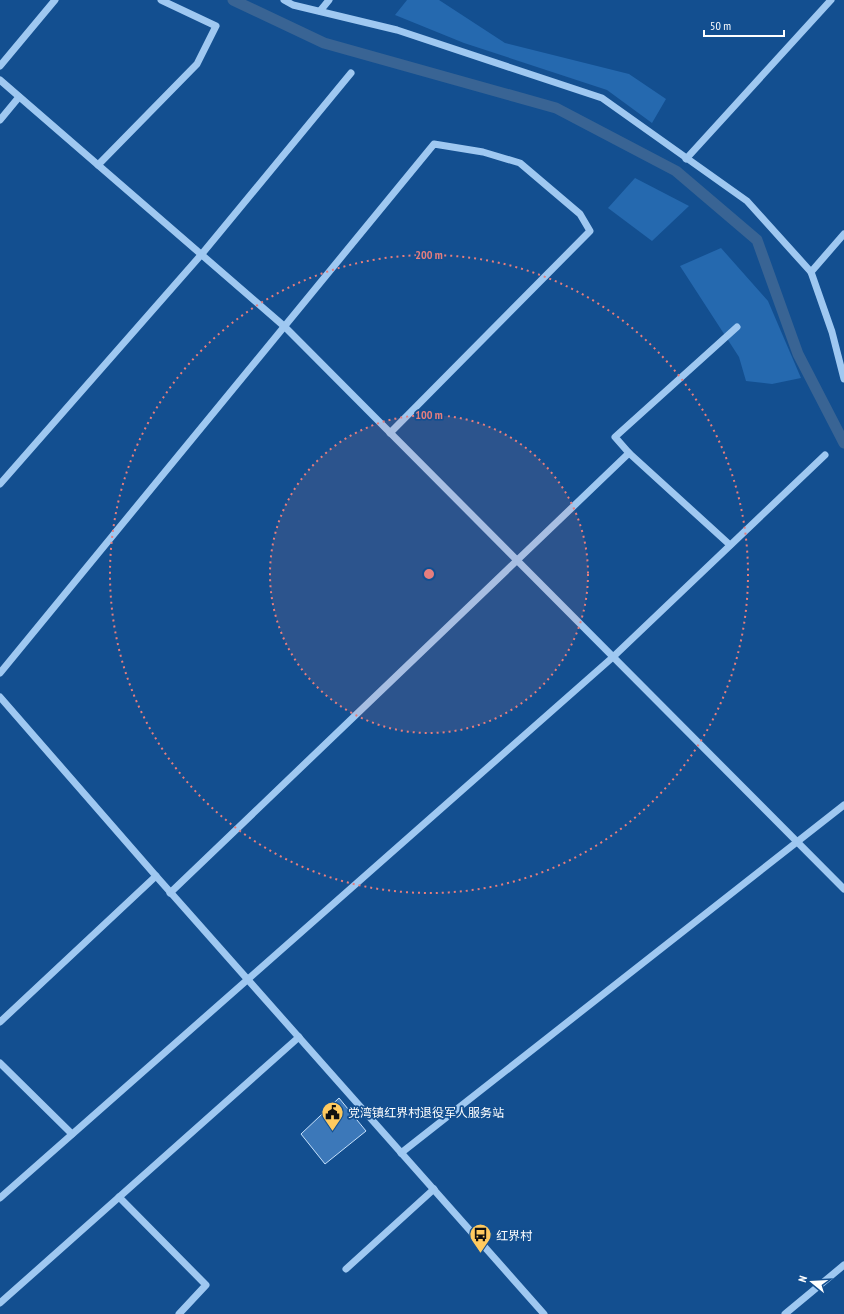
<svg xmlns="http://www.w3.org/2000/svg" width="844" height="1314" font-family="'PT Sans Narrow','Noto Sans SC',sans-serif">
	<rect width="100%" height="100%" fill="#134f90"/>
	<!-- green -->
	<g fill="#2569af">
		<path d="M407 0H439L505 43 629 74 666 99 652 123 607 90 464 43 395 15Z"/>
		<path d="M635 178 689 206 652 241 608 208Z"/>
		<path d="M721 248 768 301 801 378 772 384 746 381 739 357 680 266Z"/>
	</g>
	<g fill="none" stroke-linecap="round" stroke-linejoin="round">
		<!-- canal -->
		<path stroke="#396494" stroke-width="11" d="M233 0 324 43 556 108 676 171 757 240 798 354 844 443"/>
	</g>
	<!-- building -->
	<path fill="#3c78b9" stroke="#c6e1fc" d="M339 1098 366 1131 325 1164 301 1134Z"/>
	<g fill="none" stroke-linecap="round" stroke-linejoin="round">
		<!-- minor -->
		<g stroke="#9fc8f1" stroke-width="7">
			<path d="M284 0 293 5 397 30 602 98 747 201 811 272 832 332 844 379"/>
			<path d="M320 11 329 0"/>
			<path d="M0 66 55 0"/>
			<path d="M0 80 285 327 844 889"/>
			<path d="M0 120 19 97"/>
			<path d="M686 159 831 0"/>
			<path d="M98 165 197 64 216 26 161 0"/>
			<path d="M811 272 844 234"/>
			<path d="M0 484 201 255 351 73"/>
			<path d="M730 545 629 453 615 437 737 327"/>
			<path d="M0 673 434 144 483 152 520 163 580 214 590 231 390 433"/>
			<path d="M0 697 156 876 544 1314"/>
			<path d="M170 893 629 453"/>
			<path d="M0 1022 156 876"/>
			<path d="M0 1063 72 1134"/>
			<path d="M401 1153 844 805"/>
			<path d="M119 1197 206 1285 179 1314"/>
			<path d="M0 1198 613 657 825 455"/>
			<path d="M346 1269 434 1189"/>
			<path d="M0 1303 299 1037"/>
			<path d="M785 1314 844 1265"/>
		</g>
	</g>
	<!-- distance rings -->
	<circle cx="429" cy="574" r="159" fill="#e67e7e" fill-opacity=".12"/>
	<g fill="none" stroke="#e67e7e" stroke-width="2" stroke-dasharray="2 4">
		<circle cx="429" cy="574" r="159"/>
		<circle cx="429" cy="574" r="319"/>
	</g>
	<!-- icons -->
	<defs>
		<symbol id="civic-pin" viewBox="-11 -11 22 30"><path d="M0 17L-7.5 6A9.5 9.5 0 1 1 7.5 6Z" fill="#ffca5f" stroke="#134f90"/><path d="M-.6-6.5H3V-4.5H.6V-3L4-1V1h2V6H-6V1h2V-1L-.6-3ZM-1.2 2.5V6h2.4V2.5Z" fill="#111"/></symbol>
		<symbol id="bus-pin" viewBox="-11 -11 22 30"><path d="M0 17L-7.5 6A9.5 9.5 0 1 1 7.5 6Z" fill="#ffca5f" stroke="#134f90"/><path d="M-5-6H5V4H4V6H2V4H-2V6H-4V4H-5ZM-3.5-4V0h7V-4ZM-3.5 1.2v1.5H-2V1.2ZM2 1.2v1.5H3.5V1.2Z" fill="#111"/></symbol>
	</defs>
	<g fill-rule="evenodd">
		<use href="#civic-pin" x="320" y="1100" width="25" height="34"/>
		<use href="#bus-pin" x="468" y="1222" width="25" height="34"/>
	</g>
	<g text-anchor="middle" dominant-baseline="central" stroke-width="3.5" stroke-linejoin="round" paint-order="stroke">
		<!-- poi labels -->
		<g font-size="12" fill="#fff" stroke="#134f90" text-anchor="start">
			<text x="348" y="1112">党湾镇红界村退役军人服务站</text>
			<text x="496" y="1235">红界村</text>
		</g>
	</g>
	<circle cx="429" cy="574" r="6" fill="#e67e7e" stroke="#134f90" stroke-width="2"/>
	<g font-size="12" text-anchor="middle" font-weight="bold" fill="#e67e7e" stroke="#134f90" stroke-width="3.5" stroke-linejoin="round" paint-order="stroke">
		<text x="429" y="259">200 m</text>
		<text x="429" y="419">100 m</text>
	</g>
	<!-- north arrow -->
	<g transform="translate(812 1282) rotate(288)" stroke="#134f90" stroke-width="3" paint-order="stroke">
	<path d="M0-3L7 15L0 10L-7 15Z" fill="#ffffff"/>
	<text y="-6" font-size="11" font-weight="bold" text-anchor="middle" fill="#ffffff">N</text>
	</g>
	<!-- scale -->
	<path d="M704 30v6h80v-6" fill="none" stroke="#ffffff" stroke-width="2"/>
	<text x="710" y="30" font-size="12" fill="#ffffff" stroke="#134f90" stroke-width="3" paint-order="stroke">50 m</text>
</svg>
